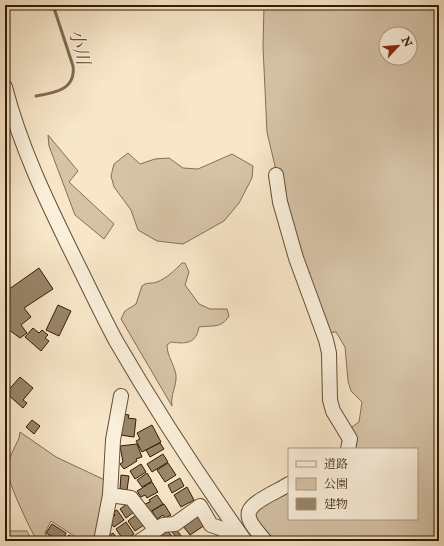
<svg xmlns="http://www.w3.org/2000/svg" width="444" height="546" font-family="'IM FELL Double Pica','Noto Serif JP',serif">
	<rect width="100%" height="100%" fill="#f7e6c8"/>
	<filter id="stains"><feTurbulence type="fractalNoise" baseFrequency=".005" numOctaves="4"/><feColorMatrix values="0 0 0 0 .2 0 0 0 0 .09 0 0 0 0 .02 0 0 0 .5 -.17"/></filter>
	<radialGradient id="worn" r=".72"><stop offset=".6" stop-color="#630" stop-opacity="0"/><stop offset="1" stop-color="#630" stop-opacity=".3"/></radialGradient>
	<!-- green -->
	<g fill="#d6c3a7" stroke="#846f55" fill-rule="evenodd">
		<path d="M264 5H439V541H264L250 524 241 510 289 483V519H417V449H351L357 445 349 429 359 422 362 402 351 391 348 381 345 347 336 332 326 333 291 234 267 132 263 47ZM386 34H410V58H386Z"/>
		<path d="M48 135 78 171 69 182 114 224 104 239 75 215 49 146Z"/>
		<path d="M128 153 140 164 155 159 169 158 183 168 198 169 232 154 253 166 252 178 239 203 224 221 183 244 157 241 138 230 131 210 114 187 111 176 114 164Z"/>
		<path d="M182 263H185L189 272 185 285 199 304 210 309H227L229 316C221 329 212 325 199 327 196 344 186 344 171 342L167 345C167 356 174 364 176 375 177 386 170 395 172 406L121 319 125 311 136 304 142 286C146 282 151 284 157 282 167 278 174 271 182 263Z"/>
		<path d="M20 432 56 457 107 481 94 541H82L51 521 45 533 49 541H37C30 529 7 481 7 469 8 459 15 447 19 438Z"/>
		<path d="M5 531H27L32 541H5Z"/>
	</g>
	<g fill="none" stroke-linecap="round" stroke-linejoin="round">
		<!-- stream -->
		<path stroke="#806b51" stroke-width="3" d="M36 96C54 93 76 90 73 66L53 5"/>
	</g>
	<!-- building -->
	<g fill="#998569" stroke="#331b03">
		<path d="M39 268 53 289 24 308 31 317 21 325 27 333 20 338 5 327V292Z"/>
		<path d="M58 305 71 311 59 336 46 330Z"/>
		<path d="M33 328 39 333 42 330 48 335 45 338 49 341 41 351 25 337Z"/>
		<path d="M20 377 33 388 23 400 27 403 23 408 6 393Z"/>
		<path d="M123 414 129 415 128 418 136 419 134 437 120 435Z"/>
		<path d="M32 420 40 426 34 434 26 427Z"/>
		<path d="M152 425 161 442 142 452 136 441 140 439 137 433Z"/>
		<path d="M160 443 164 449 150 457 146 450Z"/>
		<path d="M137 444 142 457 136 459 137 461 124 469 120 464 123 462 120 446Z"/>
		<path d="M163 454 168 462 152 472 147 464Z"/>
		<path d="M168 463 176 475 165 482 157 470Z"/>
		<path d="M141 464 146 472 135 479 130 471Z"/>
		<path d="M147 473 152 481 142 487 137 480Z"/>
		<path d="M121 475 129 476 127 490 120 489Z"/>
		<path d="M180 478 184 486 172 493 168 485Z"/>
		<path d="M152 482 158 492 147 498 145 495 141 497 137 491Z"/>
		<path d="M187 487 194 500 181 507 174 495Z"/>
		<path d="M157 495 163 504 150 512 145 504 150 502 149 500Z"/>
		<path d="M128 503 134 512 126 518 120 509Z"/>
		<path d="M164 504 171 515 165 518 163 515 157 519 152 511Z"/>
		<path d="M117 510 124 520 114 527 109 521 115 515 113 512Z"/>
		<path d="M137 514 144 525 135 531 128 521Z"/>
		<path d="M198 516 205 525 190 535 183 526Z"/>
		<path d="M126 522 134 534 124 541 116 529Z"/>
		<path d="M52 524 66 533 62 541H59L46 533Z"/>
		<path d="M166 529 175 540 155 541 154 539Z"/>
		<path d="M176 529 184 540 182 541H179L172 532Z"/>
		<path d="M113 533 119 541H109L107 537Z"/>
		<path d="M69 535 78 541H65Z"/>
	</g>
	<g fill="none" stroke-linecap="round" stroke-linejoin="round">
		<defs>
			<g id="minor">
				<path d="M5 87C20 146 47 202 74 257 88 285 101 313 116 341 156 410 199 476 245 541"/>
				<path d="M276 175 280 202 296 258 326 340 329 353 330 400 333 411 350 439 348 449"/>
				<path d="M110 495 131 498 156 530"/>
				<path d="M101 541 110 495 113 440 121 396"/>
				<path d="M140 541 163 525 175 524 200 506 211 525 220 528 240 541"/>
				<path d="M265 541C260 534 251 526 249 518 248 514 249 510 252 507 258 499 280 490 289 484"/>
			</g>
		</defs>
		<!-- minor casing -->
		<use href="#minor" stroke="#644e34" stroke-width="16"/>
		<!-- minor -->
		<use href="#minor" stroke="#faefdb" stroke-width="14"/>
	</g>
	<g text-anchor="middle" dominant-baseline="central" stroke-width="3" stroke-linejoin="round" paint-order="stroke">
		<!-- water labels -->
		<g font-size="18" font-style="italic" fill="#675137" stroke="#faefdb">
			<text transform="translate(79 47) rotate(76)">小川</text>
		</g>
	</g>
	<!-- margin -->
	<rect width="444" height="546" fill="none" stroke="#f7e6c8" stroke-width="20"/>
	<rect x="6" y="6" width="432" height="534" fill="none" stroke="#331b03" stroke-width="2"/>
	<rect x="10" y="10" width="424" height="526" fill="none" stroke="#331b03"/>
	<!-- legend -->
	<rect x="288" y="448" width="130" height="72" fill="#faefdb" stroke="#aa9a85"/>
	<rect x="296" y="461" width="20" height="6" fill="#faefdb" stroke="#aa9a85"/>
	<text x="324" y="468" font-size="12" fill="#331b03">道路</text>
	<rect x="296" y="478" width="20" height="12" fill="#d6c3a7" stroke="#aa9a85"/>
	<text x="324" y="488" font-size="12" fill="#331b03">公園</text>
	<rect x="296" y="498" width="20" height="12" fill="#998569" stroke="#aa9a85"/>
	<text x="324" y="508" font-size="12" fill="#331b03">建物</text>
	<!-- north arrow -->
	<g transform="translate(398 46) rotate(64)"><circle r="19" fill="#faefdb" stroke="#aa9a85"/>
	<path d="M0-3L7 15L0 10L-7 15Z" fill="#8f2418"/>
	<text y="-6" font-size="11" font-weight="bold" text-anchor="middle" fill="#331b03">N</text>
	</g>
	<rect width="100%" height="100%" filter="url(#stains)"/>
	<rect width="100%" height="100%" fill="url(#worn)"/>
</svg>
